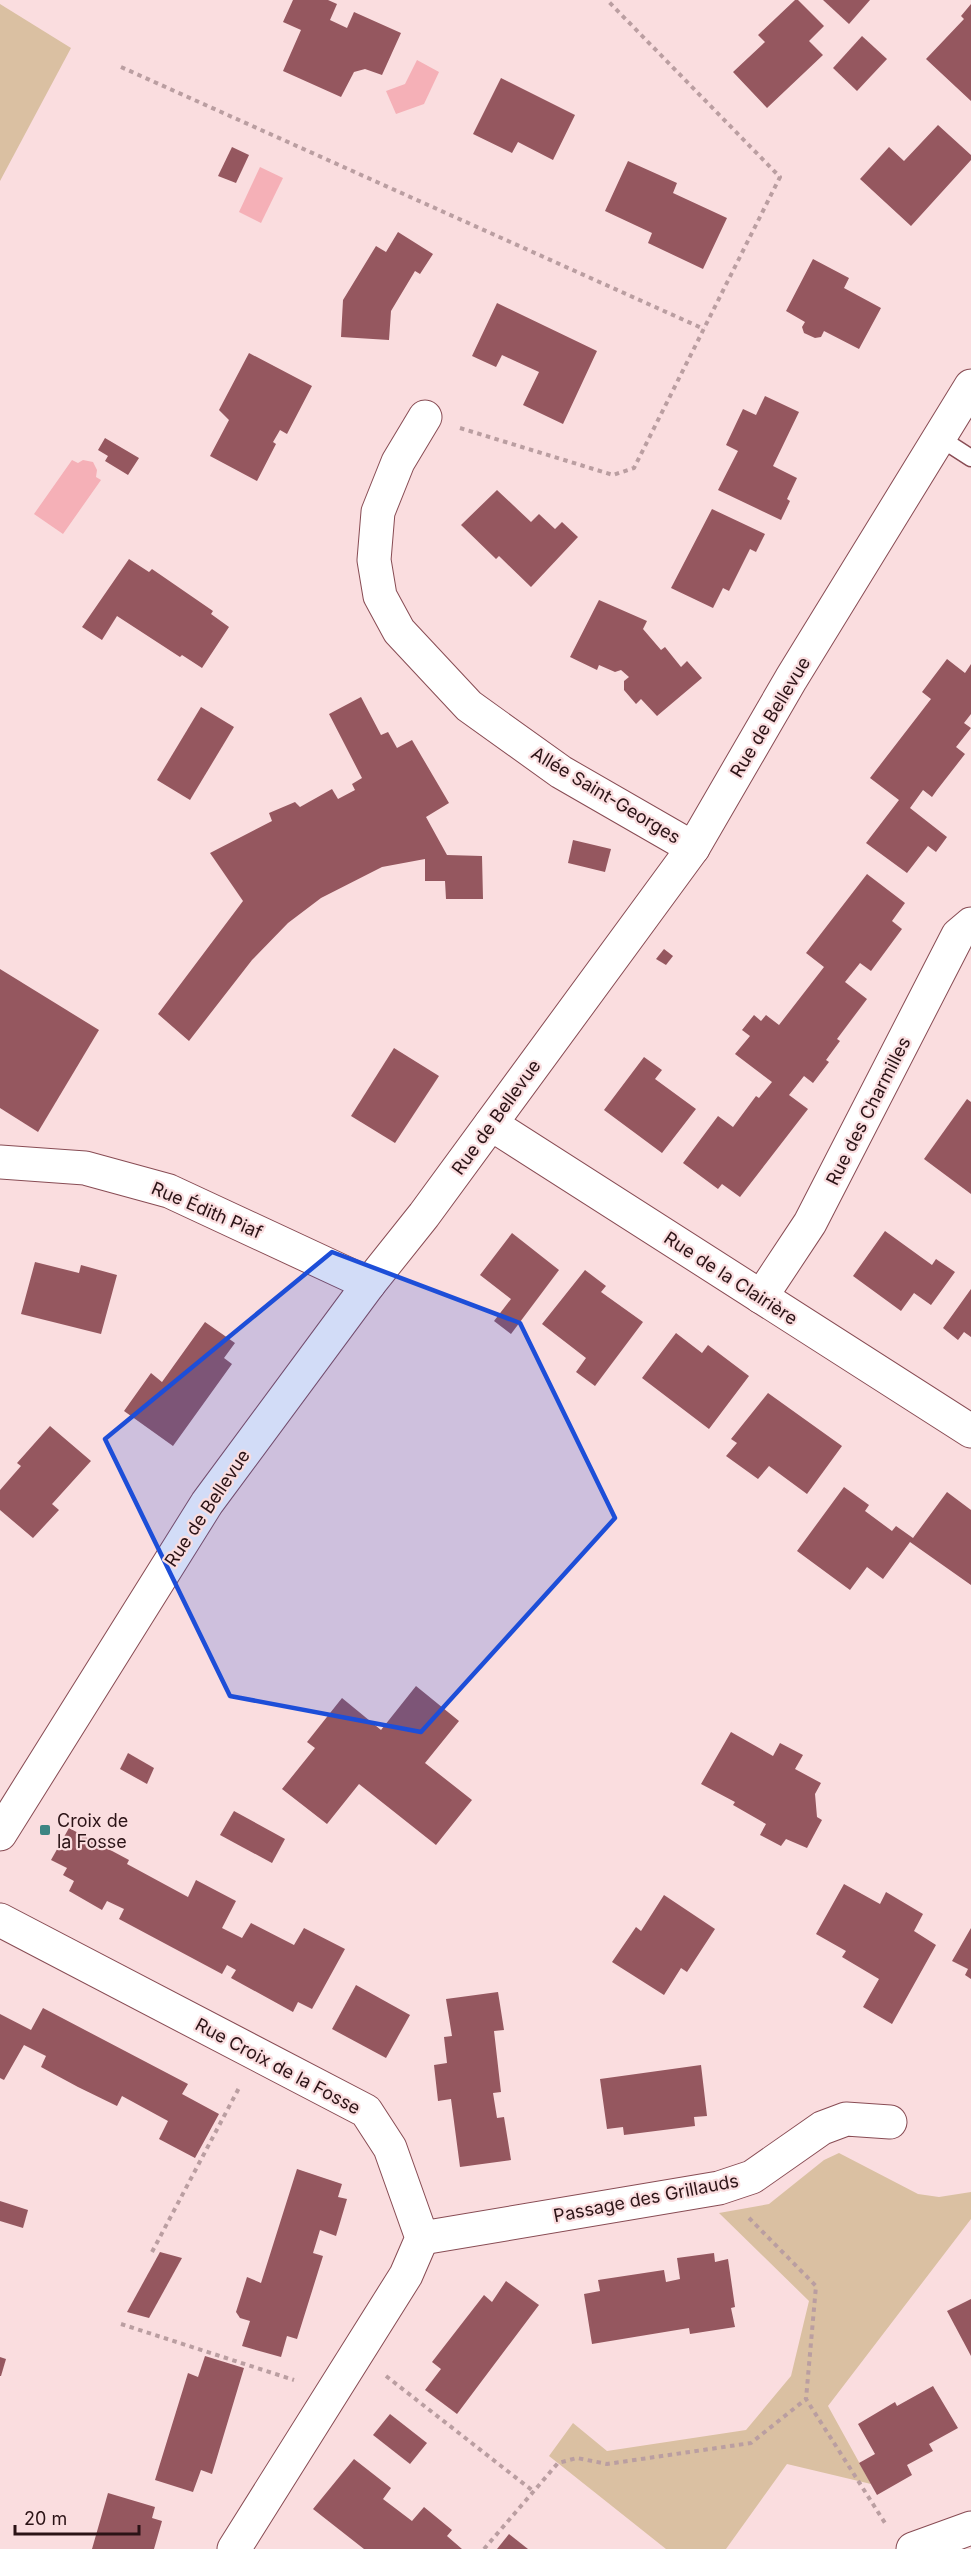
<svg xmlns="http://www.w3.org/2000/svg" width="971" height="2549" font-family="Inter,sans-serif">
	<rect width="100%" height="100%" fill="#fadddf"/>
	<!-- green -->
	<g fill="#dac0a2">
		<path d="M0 4 71 48 0 181Z"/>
		<path d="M839 2153 918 2194 939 2197 971 2192V2219L828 2406 871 2484 787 2464 726 2549H666L549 2456 573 2423 607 2451 746 2430 791 2376 809 2301 719 2213 769 2204 824 2160Z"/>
	</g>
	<!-- water -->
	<g fill="#f5b0b7">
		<path d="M417 60 439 72 424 104 396 114 386 91 405 84Z"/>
		<path d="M260 167 283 178 261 223 239 212Z"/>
		<path d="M72 460 78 463 83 460 93 462 97 470 96 477 101 480 63 534 34 514Z"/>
	</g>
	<!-- building -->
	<g fill="#95575f">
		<path d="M293 0H328L337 4 330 20 347 28 354 12 401 33 382 75 365 69 354 72 341 97 283 71 301 30 283 22Z"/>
		<path d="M795 0H798L824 26 809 41 823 55 767 108 733 72 765 42 758 35Z"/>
		<path d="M823 0H870L849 24Z"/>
		<path d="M971 4V101L926 59 964 19 961 16Z"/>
		<path d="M862 36 887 59 857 91 833 68Z"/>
		<path d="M501 78 575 115 553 160 518 142 512 153 473 134Z"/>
		<path d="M938 125 971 155V160L911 226 860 179 889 147 904 161Z"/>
		<path d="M232 147 249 155 236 183 218 176Z"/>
		<path d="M628 161 677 183 673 193 727 218 703 269 648 243 652 233 605 211Z"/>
		<path d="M398 232 433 254 420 274 415 271 391 311 389 340 341 337 343 300 376 246 386 252Z"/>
		<path d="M813 259 849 278 844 288 881 308 859 349 824 331 821 337 815 338 804 333 802 327 805 322 786 311Z"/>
		<path d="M497 303 597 351 563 424 523 405 539 372 502 355 496 367 472 356Z"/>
		<path d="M249 353 312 386 287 434 280 430 273 442 276 444 257 481 210 456 229 420 219 410Z"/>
		<path d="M765 396 799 412 773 466 797 478 787 499 790 501 781 520 718 490 738 451 726 445 743 409 756 415Z"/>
		<path d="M105 438 139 458 128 475 105 461 108 456 98 450Z"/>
		<path d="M497 490 531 522 539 514 555 529 562 522 578 537 531 587 499 556 496 559 461 525Z"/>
		<path d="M712 509 765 534 756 552 750 549 729 591 723 588 713 608 671 588Z"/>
		<path d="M129 559 149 572 152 569 213 611 211 614 229 627 202 668 182 655 180 657 117 616 102 640 82 627Z"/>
		<path d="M599 600 647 621 643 629 661 650 665 647 681 667 687 661 702 678 657 716 641 699 636 704 624 690V681L629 677 621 670 615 672 599 665 597 670 570 657Z"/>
		<path d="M947 659 965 673 971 664V714L964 723 971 728 956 747 965 754 937 790 932 797 923 790 910 808 947 837 936 852 928 846 907 873 866 843 899 800 870 778 931 699 922 692Z"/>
		<path d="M361 697 381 735 388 732 397 748 412 740 449 803 426 817 447 855 482 856 483 899H446L445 881H425V859L382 867 321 898 288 923 252 960 189 1041 158 1014 243 901 210 853 272 821 269 813 295 802 300 807 332 789 338 799 355 790 352 784 362 778 329 714Z"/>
		<path d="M201 707 234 727 190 800 157 780Z"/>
		<path d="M573 840 611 849 605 872 568 863Z"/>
		<path d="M867 874 905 903 892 921 902 929 871 971 860 963 845 982 867 999 837 1039 840 1041 826 1060 829 1062 813 1083 804 1076 789 1095 808 1109 740 1197 722 1184 718 1189 683 1163 718 1116 733 1127 756 1096 759 1098 772 1082 735 1054 750 1036 742 1030 754 1015 761 1021 766 1015 779 1025 824 967 806 953Z"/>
		<path d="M664 949 673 956 666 965 656 959Z"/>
		<path d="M0 969 99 1030 38 1132 0 1108Z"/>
		<path d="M394 1048 439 1076 395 1143 351 1116Z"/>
		<path d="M644 1057 662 1070 655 1079 696 1109 662 1153 604 1110Z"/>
		<path d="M967 1099 971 1102V1194L924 1159Z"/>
		<path d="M885 1231 932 1265 936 1259 955 1272 931 1305 914 1293 901 1311 853 1276Z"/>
		<path d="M512 1233 559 1270 511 1334 494 1321 511 1299 480 1275Z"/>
		<path d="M35 1262 79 1273 81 1265 117 1275 101 1334 21 1314Z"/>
		<path d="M585 1270 606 1286 601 1292 643 1322 595 1386 576 1372 586 1358 542 1324Z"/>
		<path d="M971 1289V1337L964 1332 958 1340 943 1328Z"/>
		<path d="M205 1322 235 1343 224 1358 232 1364 173 1446 124 1411 151 1373 162 1382Z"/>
		<path d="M676 1333 702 1353 708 1345 749 1376 709 1429 642 1378Z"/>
		<path d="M768 1393 842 1446 807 1494 769 1466 758 1479 726 1456 737 1443 731 1439Z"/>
		<path d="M50 1426 91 1461 52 1504 59 1510 33 1538 0 1510V1490L21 1466 17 1463Z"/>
		<path d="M844 1487 869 1505 865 1511 892 1531 896 1526 913 1538 947 1492 971 1510V1585L910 1542 883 1579 867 1567 850 1590 797 1551Z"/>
		<path d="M416 1686 459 1721 425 1763 472 1800 436 1845 359 1784 327 1824 282 1789 315 1748 307 1742 342 1698 381 1730Z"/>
		<path d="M731 1732 773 1756 780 1743 803 1755 795 1769 821 1783 815 1794 817 1817 822 1820 807 1848 786 1839 781 1846 760 1835 766 1824 733 1805 735 1802 701 1784Z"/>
		<path d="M128 1753 154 1768 147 1784 120 1769Z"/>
		<path d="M234 1811 285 1839 272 1863 220 1835Z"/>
		<path d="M69 1828 129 1860 127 1864 188 1897 196 1880 236 1901 222 1928 242 1938 251 1923 294 1945 304 1928 345 1949 312 2009 298 2002 293 2012 231 1978 236 1970 227 1965 222 1974 119 1919 124 1909 107 1901 102 1910 69 1891 74 1881 63 1875 67 1868 51 1860Z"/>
		<path d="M844 1884 880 1904 886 1892 923 1914 914 1931 936 1945 892 2024 863 2007 879 1979 842 1957 846 1951 816 1934Z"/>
		<path d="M664 1895 715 1929 687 1972 681 1968 664 1995 612 1962 636 1927 641 1931Z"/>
		<path d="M971 1928V1979L965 1975 968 1969 952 1961Z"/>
		<path d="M356 1985 410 2015 386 2058 332 2029Z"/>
		<path d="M498 1992 504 2030 494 2031 501 2092 493 2093 497 2118 504 2117 511 2160 460 2167 451 2099 438 2101 434 2065 447 2063 444 2037 452 2036 446 1999Z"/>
		<path d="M43 2008 188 2084 182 2094 219 2114 195 2158 159 2139 168 2121 122 2096 117 2106 78 2087 41 2067 46 2056 24 2045 4 2080 0 2078V2014L31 2030Z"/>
		<path d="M701 2065 707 2116 694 2117 695 2126 624 2135 623 2127 607 2129 600 2079Z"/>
		<path d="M297 2169 342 2184 338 2197 347 2199 336 2236 320 2230 313 2253 323 2256 297 2339 287 2336 281 2357 242 2346 250 2321 240 2318 236 2312 247 2277 261 2283Z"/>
		<path d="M0 2201 28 2210 23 2228 0 2221Z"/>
		<path d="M160 2252 182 2258 149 2318 127 2312Z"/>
		<path d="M714 2253 715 2262 728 2259 735 2307 731 2308 735 2327 690 2334 689 2328 592 2344 584 2294 600 2291 598 2280 664 2270 666 2282 680 2279 677 2258Z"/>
		<path d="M506 2281 539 2305 457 2414 425 2390 441 2369 432 2362 484 2295 492 2302Z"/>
		<path d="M971 2299V2356L947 2311Z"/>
		<path d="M205 2356 244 2368 212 2474 201 2470 193 2492 155 2480 188 2373 198 2377Z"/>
		<path d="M0 2357 6 2359 1 2376H0Z"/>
		<path d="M933 2386 958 2428 929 2444 933 2451 907 2465 912 2475 877 2495 859 2463 875 2454 858 2424 895 2402 897 2406Z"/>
		<path d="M390 2414 427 2443 410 2464 373 2435Z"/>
		<path d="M354 2459 391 2488 383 2499 412 2521 424 2507 452 2530 447 2536 462 2549H364L313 2509Z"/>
		<path d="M108 2493 155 2507 152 2518 162 2521 154 2549H92Z"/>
		<path d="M509 2534 528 2549H497Z"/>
	</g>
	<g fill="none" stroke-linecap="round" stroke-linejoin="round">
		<defs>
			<path id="lane" d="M940 438 971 458"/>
			<g id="street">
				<path d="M425 417 398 462 378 512 374 560 380 596 399 631 469 706 561 772 693 848"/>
				<path d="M491 1124 971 1431"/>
				<path d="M0 1162 85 1168 169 1191 369 1284"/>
				<path d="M761 1297 810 1223 958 935 971 924"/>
				<path d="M0 1834 207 1503 369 1284 424 1215 693 848 791 679 971 386"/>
				<path d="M0 1920 366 2111 390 2148 422 2238 406 2275 234 2549"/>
				<path d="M422 2238 719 2188 752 2177 822 2128 846 2119 890 2122"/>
				<path d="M913 2549 971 2528"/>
			</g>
		</defs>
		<!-- lane casing -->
		<use href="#lane" stroke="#884c54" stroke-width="19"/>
		<!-- street casing -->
		<use href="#street" stroke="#884c54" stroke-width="35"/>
		<!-- path -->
		<g stroke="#ba9ea1" stroke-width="4" stroke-dasharray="4.5 4.5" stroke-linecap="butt">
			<path d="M121 67 704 329"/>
			<path d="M460 428 613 475 634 468 780 177 607 0"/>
			<path d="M749 2218 816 2286 806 2399 885 2523"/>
			<path d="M152 2252 240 2086"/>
			<path d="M121 2324 294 2380"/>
			<path d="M386 2376 533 2491"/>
			<path d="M484 2549 558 2463 577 2458 607 2464 751 2443 806 2399"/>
		</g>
		<!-- lane -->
		<use href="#lane" stroke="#fff" stroke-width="16"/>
		<!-- street -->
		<use href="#street" stroke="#fff" stroke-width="33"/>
	</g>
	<!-- marked area -->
	<path fill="#1d4ed8" fill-opacity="0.2" stroke="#1d4ed8" stroke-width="4.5" stroke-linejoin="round" d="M332 1252 520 1323 615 1518 421 1732 230 1696 105 1439Z"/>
	<!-- markers -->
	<rect fill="#3d8583" stroke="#fadddf" stroke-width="2" x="39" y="1824" width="12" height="12" rx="3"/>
	<g text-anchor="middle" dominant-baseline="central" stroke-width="4.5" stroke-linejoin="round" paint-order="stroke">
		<!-- street labels -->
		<g font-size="18" fill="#2b1316" stroke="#fadddf">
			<text transform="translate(770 717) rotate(-59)">Rue de Bellevue</text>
			<text transform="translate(606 795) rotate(31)">Allée Saint-Georges</text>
			<text transform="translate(868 1111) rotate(-63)">Rue des Charmilles</text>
			<text transform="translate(496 1117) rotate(-54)">Rue de Bellevue</text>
			<text transform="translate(207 1210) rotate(23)">Rue Édith Piaf</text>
			<text transform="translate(731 1278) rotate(33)">Rue de la Clairière</text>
			<text transform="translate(207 1508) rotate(-56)">Rue de Bellevue</text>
			<text transform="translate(278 2066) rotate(28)">Rue Croix de la Fosse</text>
			<text transform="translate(646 2198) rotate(-11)">Passage des Grillauds</text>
		</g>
		<!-- poi labels -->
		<g font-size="18" fill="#2b1316" stroke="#fadddf" text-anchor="start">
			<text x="57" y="1820">Croix de<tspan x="57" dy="21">la Fosse</tspan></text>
		</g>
	</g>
	<!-- scale -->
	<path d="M15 2525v9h124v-9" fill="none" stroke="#2b1316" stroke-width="3"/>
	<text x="24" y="2525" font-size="18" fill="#2b1316" stroke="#fadddf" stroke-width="4.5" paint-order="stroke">20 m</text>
</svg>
